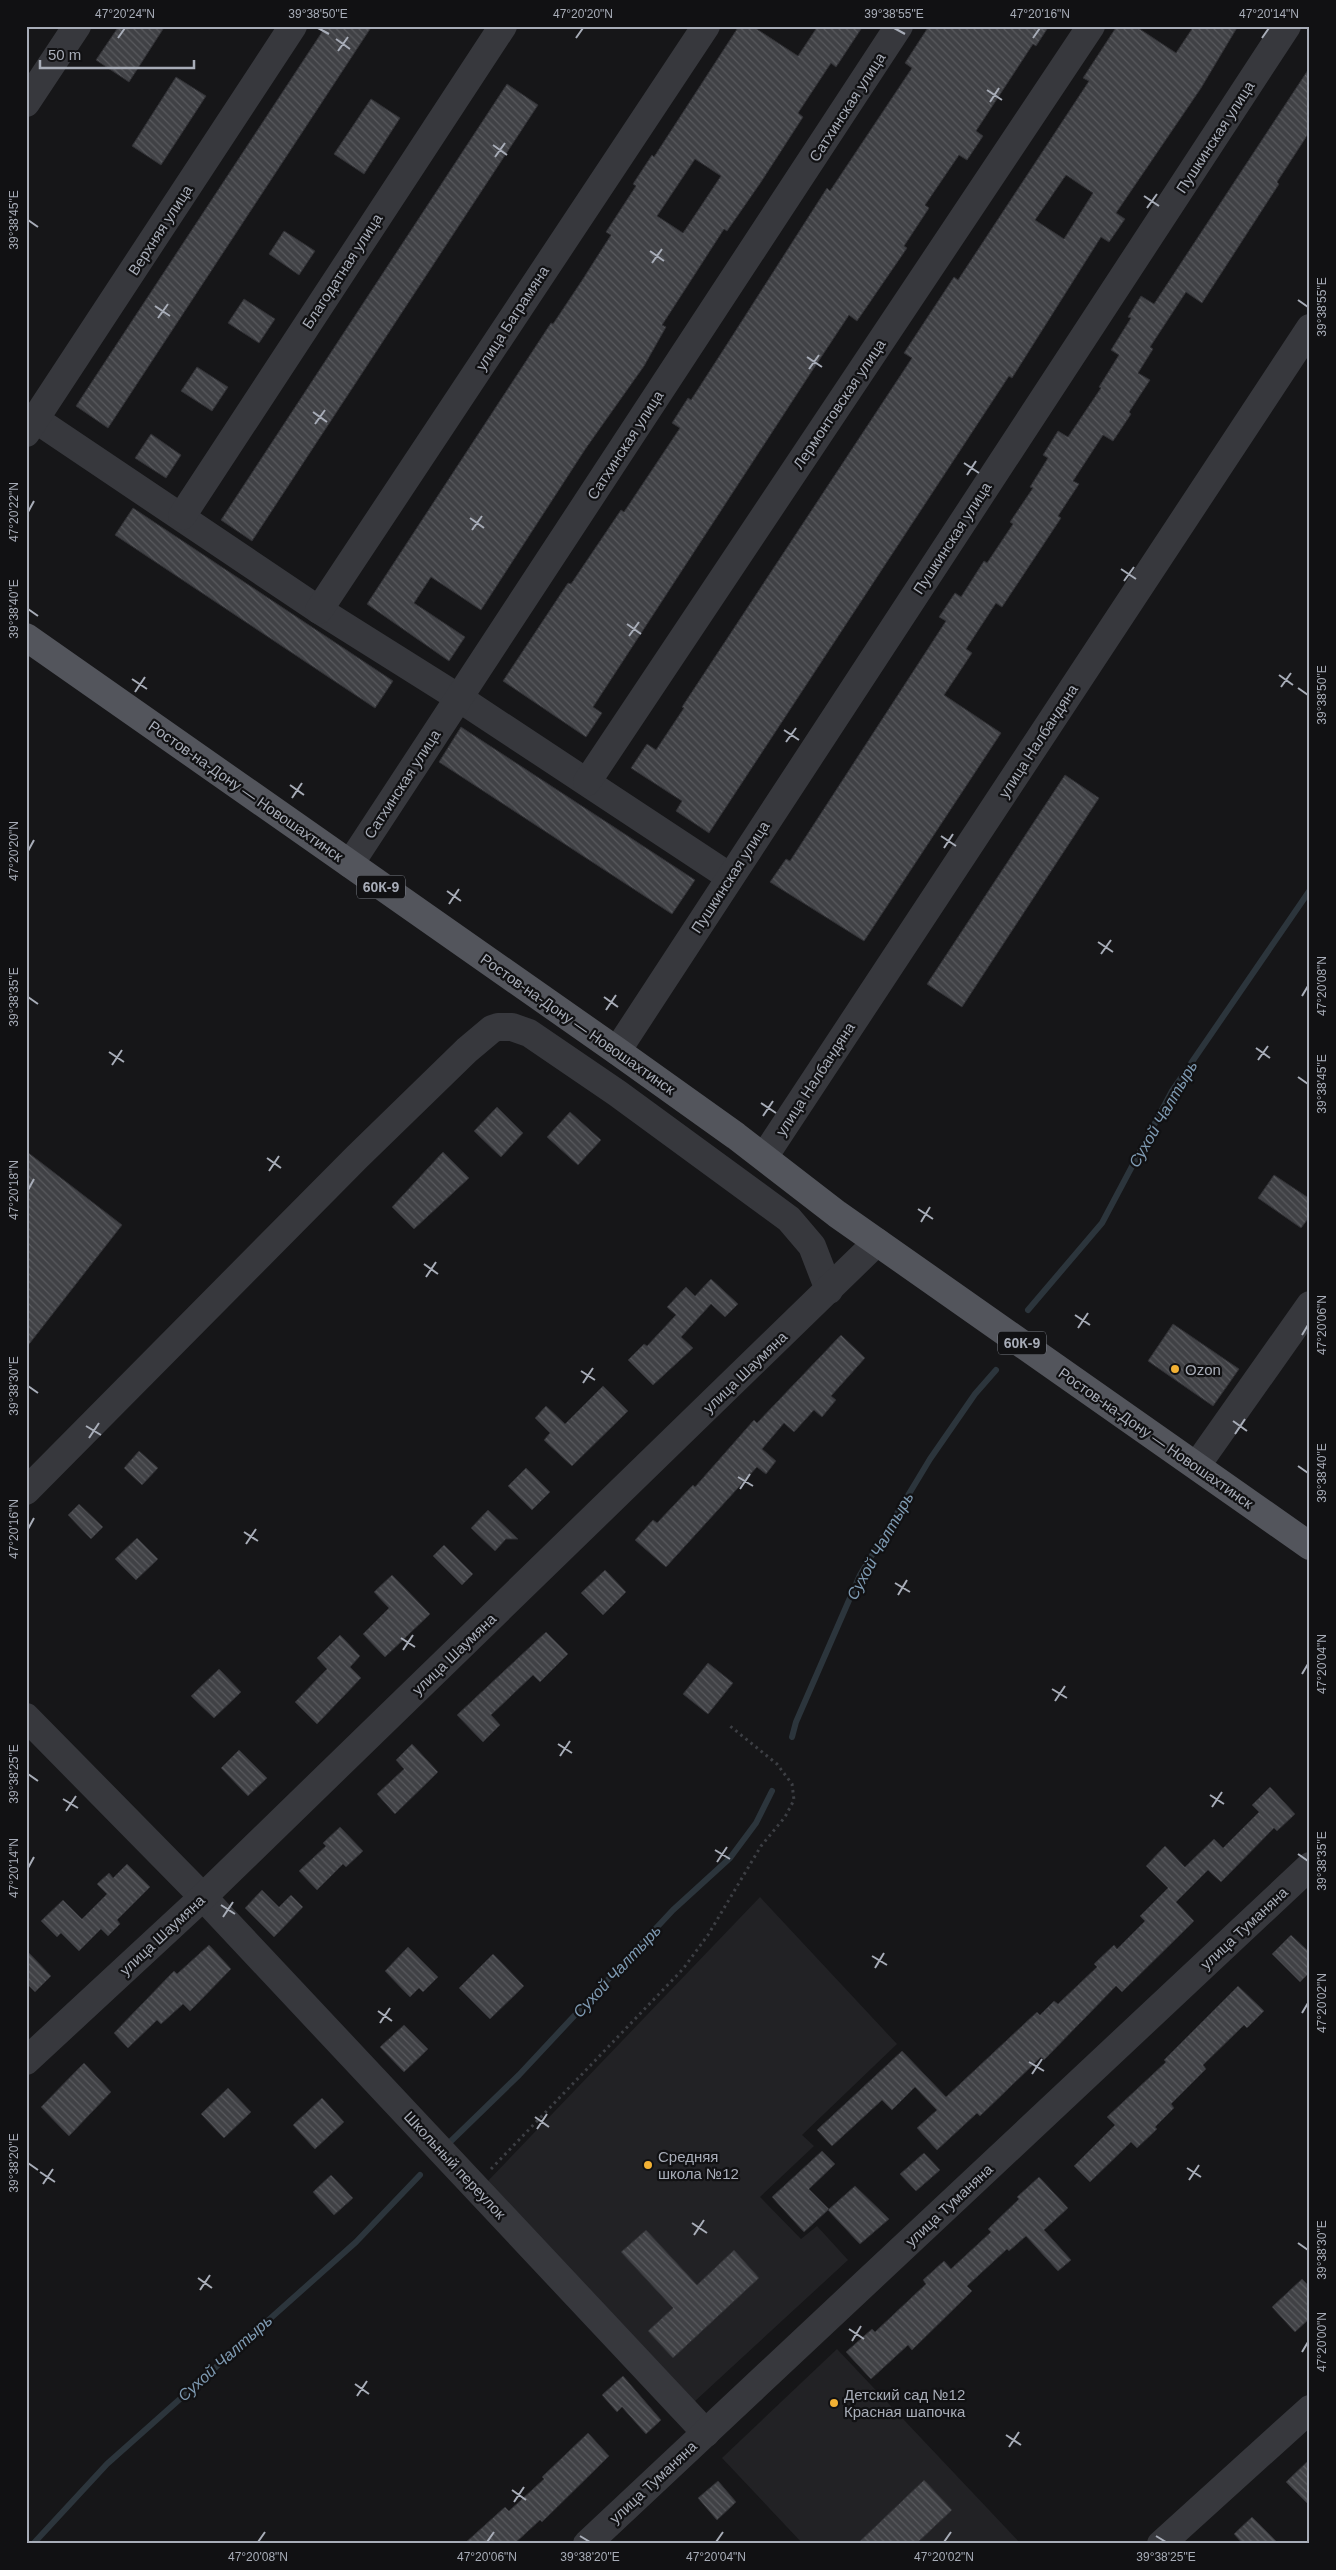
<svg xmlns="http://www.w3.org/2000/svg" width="1336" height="2570" font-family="Arial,sans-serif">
	<defs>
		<pattern id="building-back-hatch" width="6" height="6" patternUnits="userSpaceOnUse" patternTransform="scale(1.25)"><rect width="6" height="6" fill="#404145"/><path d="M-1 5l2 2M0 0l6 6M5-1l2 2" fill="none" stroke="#595a5e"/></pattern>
	</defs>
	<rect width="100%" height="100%" fill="#161618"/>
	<!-- built -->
	<g fill="#222225">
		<path d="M760 1897 897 2044 802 2135 814 2146 760 2197 801 2239 817 2226 848 2260 694 2402 485 2184Z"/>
		<path d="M837 2349 1021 2544H803L722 2458Z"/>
	</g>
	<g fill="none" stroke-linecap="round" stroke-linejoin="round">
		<!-- stream -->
		<g stroke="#2c353c" stroke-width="6">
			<path d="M1028 1310 1102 1223 1172 1091 1310 890"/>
			<path d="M792 1737 796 1722 860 1575 930 1459 975 1394 996 1370"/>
			<path d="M450 2142 519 2075 673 1910 730 1858 756 1823 772 1791"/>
			<path d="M33 2544 107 2464 356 2242 420 2175"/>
		</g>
	</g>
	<!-- building -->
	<g fill="url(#building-back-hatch)" stroke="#303034" fill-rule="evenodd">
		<path d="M119 26H165L129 82 96 60Z"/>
		<path d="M326 26H372L108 428 76 406Z"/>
		<path d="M739 26H752L798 56 818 26H863L836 67 831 63 798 113 803 117 761 182 727 231 724 229 686 288 662 325 666 327 644 366 586 448 481 610 431 577 414 603 465 637 449 661 367 604 551 323 553 324 581 282 611 235 606 232 636 186 633 184 652 155 654 157ZM695 159 721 176 683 233 657 216Z"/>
		<path d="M929 26H1049L1036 46 1033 44 976 131 983 136 967 160 959 155 925 205 929 208 904 246 907 248 857 321 849 315 810 374 593 707 602 713 586 737 503 681 568 583 571 584 621 510 624 512 680 428 672 423 688 398 691 400 722 352 827 188 830 191 912 68 905 63Z"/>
		<path d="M1117 26H1135L1176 53 1194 26H1238L1201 88 1116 213 1125 219 1109 242 1101 237 1012 378 1009 376 709 833 676 811 682 801 631 768 647 744 656 750 684 708 682 707 912 358 904 353 954 277 958 280 1089 81 1083 78ZM1066 175 1093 193 1064 239 1035 220Z"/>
		<path d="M1310 67V131L1277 182 1279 184 1202 303 1186 292 1150 347 1153 349 1138 373 1150 380 1129 412 1131 414 1113 441 1103 435 1073 481 1079 484 1058 516 1061 518 1002 607 996 603 966 649 972 653 944 695 1001 733 864 941 770 882 786 859 790 861 946 621 939 617 955 593 961 597 984 561 987 563 1013 524 1010 522 1033 488 1030 487 1048 458 1043 455 1058 431 1068 437 1101 388 1099 387 1119 355 1111 350 1131 318 1128 317 1141 296 1154 304Z"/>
		<path d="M176 77 206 96 161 165 132 146Z"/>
		<path d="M507 84 538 105 252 541 221 520Z"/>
		<path d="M371 99 400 118 364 174 334 154Z"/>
		<path d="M284 231 315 251 299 275 269 254Z"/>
		<path d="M244 299 275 319 259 343 228 323Z"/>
		<path d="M197 367 228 387 212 411 181 391Z"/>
		<path d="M151 434 181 455 166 478 135 458Z"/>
		<path d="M133 508 393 681 375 708 115 535Z"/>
		<path d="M461 727 695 880 672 914 439 762Z"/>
		<path d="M1065 775 1099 798 962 1007 927 984Z"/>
		<path d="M497 1107 523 1133 501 1157 474 1131Z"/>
		<path d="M570 1112 601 1140 578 1165 547 1137Z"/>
		<path d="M26 1151 122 1225 26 1348Z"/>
		<path d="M443 1152 469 1178 414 1229 392 1207Z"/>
		<path d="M1274 1175 1310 1199V1216L1301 1228 1258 1198Z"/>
		<path d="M711 1279 738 1304 725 1317 711 1304 681 1337 693 1348 653 1385 628 1360 644 1344 647 1346 676 1315 667 1307 686 1287 695 1296Z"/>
		<path d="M1173 1324 1239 1369 1213 1406 1148 1361Z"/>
		<path d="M841 1335 865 1358 831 1396 836 1400 822 1417 814 1410 794 1432 784 1423 762 1449 776 1461 766 1474 757 1467 666 1567 635 1540 653 1520 657 1523 693 1485 695 1487 754 1420 757 1423Z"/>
		<path d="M603 1386 628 1411 572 1466 544 1440 550 1433 535 1418 546 1406 565 1424Z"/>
		<path d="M139 1451 158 1468 142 1485 124 1468Z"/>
		<path d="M526 1468 550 1492 532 1510 508 1486Z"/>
		<path d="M79 1504 103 1527 91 1539 68 1515Z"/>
		<path d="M488 1510 518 1539H506L495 1551 471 1528Z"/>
		<path d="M137 1538 158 1559 136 1580 115 1559Z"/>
		<path d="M444 1545 473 1574 462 1585 433 1556Z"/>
		<path d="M605 1570 626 1592 603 1615 581 1593Z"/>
		<path d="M392 1575 430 1614 385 1657 363 1634 389 1608 374 1592Z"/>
		<path d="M546 1632 568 1654 540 1682 533 1675 491 1715 500 1725 483 1742 457 1715Z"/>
		<path d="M340 1635 360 1656 350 1667 361 1678 317 1724 295 1702 327 1669 317 1658Z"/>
		<path d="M708 1663 733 1683 708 1714 683 1694Z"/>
		<path d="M219 1669 241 1692 214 1718 191 1696Z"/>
		<path d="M412 1744 438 1772 395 1814 377 1794 404 1769 396 1760Z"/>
		<path d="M239 1750 267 1778 248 1796 221 1768Z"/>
		<path d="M1270 1787 1295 1814 1277 1831 1274 1828 1221 1882 1208 1870 1176 1902 1194 1921 1122 1992 1116 1986 1044 2060 1041 2057 980 2116 977 2113 937 2150 917 2128 937 2110 915 2087 892 2110 882 2100 832 2146 817 2130 902 2051 946 2097 1037 2012 1040 2015 1054 2001 1058 2004 1097 1967 1094 1964 1114 1945 1117 1949 1145 1921 1140 1916 1168 1888 1146 1866 1165 1846 1185 1867 1214 1839 1223 1848 1259 1812 1252 1805Z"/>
		<path d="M340 1827 363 1851 346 1867 343 1864 317 1890 299 1871 326 1846 323 1843Z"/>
		<path d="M127 1864 150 1887 117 1920 120 1924 108 1936 101 1929 79 1951 61 1933 57 1937 41 1921 63 1900 82 1919 107 1894 97 1884 109 1873 113 1878Z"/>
		<path d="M262 1890 279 1907 291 1895 303 1907 274 1937 245 1908Z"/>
		<path d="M1291 1935 1310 1953V1972L1300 1982 1272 1954Z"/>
		<path d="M209 1945 231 1969 190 2011 183 2004 161 2024 157 2020 128 2048 114 2033 174 1971 177 1974Z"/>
		<path d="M408 1947 438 1977 423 1992 419 1988 410 1997 385 1971Z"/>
		<path d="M26 1950 51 1976 35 1992 26 1983Z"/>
		<path d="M493 1954 524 1986 490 2019 459 1988Z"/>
		<path d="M1238 1986 1264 2011 1247 2028 1244 2025 1203 2065 1206 2069 1171 2104 1174 2108 1155 2127 1157 2129 1137 2148 1131 2142 1090 2182 1074 2166 1115 2125 1107 2117 1166 2062 1164 2060Z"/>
		<path d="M404 2025 428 2049 404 2072 380 2047Z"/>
		<path d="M84 2063 111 2092 69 2136 41 2107Z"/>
		<path d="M228 2088 251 2112 224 2138 201 2114Z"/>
		<path d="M322 2098 344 2122 315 2149 293 2125Z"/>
		<path d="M822 2151 835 2164 809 2189 829 2209 804 2232 772 2197Z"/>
		<path d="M924 2153 940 2170 916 2191 900 2174Z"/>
		<path d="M331 2175 353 2198 334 2215 313 2192Z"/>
		<path d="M1039 2177 1068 2208 1044 2230 1071 2260 1058 2271 1026 2236 1009 2251 1007 2249 967 2286 972 2291 912 2350 908 2345 871 2379 846 2352 872 2329 875 2332 926 2284 923 2280 944 2261 951 2269 991 2232 988 2229 1019 2199 1017 2197Z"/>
		<path d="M855 2186 889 2219 860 2244 828 2210Z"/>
		<path d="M646 2230 697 2285 734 2250 759 2278 673 2358 648 2331 673 2308 621 2252Z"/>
		<path d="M1302 2279 1310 2287V2318L1295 2332 1272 2307Z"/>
		<path d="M623 2376 661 2420 646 2434 622 2407 617 2412 602 2395Z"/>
		<path d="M588 2433 609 2456 542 2522 540 2520 514 2544H464L505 2507 509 2511 544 2479 542 2477Z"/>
		<path d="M1310 2459V2506L1286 2482Z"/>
		<path d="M924 2480 952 2510 916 2544H857Z"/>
		<path d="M718 2481 736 2502 717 2520 698 2498Z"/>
		<path d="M1252 2517 1279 2544H1243L1234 2534Z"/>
	</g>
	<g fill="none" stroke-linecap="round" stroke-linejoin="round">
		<!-- path -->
		<path stroke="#3d3f44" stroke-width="3" stroke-dasharray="2.5 4" stroke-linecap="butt" d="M491 2169 683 1969 708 1935 761 1846 785 1817 794 1800 792 1784 777 1764 730 1726"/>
		<!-- minor -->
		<g stroke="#37383d" stroke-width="28">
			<path d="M26 103 77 26"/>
			<path d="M35 419 319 610 459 698 730 877"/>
			<path d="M26 433 293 26"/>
			<path d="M182 516 503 26"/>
			<path d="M319 610 706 26"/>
			<path d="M587 782 1091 26"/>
			<path d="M350 864 899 26"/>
			<path d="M617 1051 1287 26"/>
			<path d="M766 1154 1310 328"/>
			<path d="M1202 1458 1310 1305"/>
			<path d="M26 1491 357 1157 467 1050 492 1029 498 1027H512L529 1033 617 1093 789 1219 812 1246 829 1290"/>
			<path d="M26 1717 203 1897 706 2433"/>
			<path d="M26 2061 203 1897 877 1242"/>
			<path d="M587 2544 1310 1866"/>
			<path d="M1161 2544 1310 2409"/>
		</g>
		<!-- major -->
		<path stroke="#53555c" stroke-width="28" d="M26 637 617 1051 736 1136 837 1214 1310 1546"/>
	</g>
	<!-- ticks -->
	<path fill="none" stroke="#a8adb8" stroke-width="2" d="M318 28 329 34M894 28 905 34M118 38 125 28M576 38 583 28M1033 38 1040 28M1262 38 1269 28M336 39 350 49M338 51 348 37M987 90 1002 100M990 102 999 88M493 145 507 155M495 157 505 143M1144 196 1159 206M1147 208 1157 194M28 220 38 227M650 251 664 261M652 263 662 249M1298 300 1308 307M155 306 170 316M158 318 168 304M807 357 822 367M809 369 819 355M313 412 327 422M315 424 325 410M964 463 979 473M967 475 976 461M28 512 34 501M470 518 484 528M472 530 482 516M1121 569 1136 579M1124 581 1134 567M28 609 38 616M627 624 641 634M629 636 639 622M1279 675 1293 685M132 679 147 689M1281 687 1291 673M1298 688 1308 695M135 692 145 677M784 730 799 740M786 742 796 728M290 785 304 795M292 798 302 783M941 836 956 846M944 848 953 834M28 851 34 840M447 891 461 901M449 904 459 889M1098 942 1113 952M1101 954 1111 940M1302 996 1308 986M28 997 38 1004M604 997 618 1007M606 1010 616 995M1256 1048 1270 1058M109 1052 124 1062M1258 1060 1268 1046M112 1065 122 1050M1298 1077 1308 1084M761 1103 776 1113M763 1116 773 1101M267 1158 281 1168M269 1171 279 1156M28 1190 34 1179M918 1209 933 1219M921 1222 930 1207M424 1264 438 1274M426 1277 436 1262M1075 1315 1090 1325M1078 1328 1088 1313M1302 1335 1308 1325M581 1371 595 1380M583 1383 593 1368M28 1386 38 1393M1233 1421 1247 1431M86 1426 101 1435M1235 1434 1245 1419M89 1438 99 1423M1298 1466 1308 1473M738 1477 753 1486M740 1489 750 1474M28 1529 34 1518M244 1532 258 1541M246 1544 256 1529M895 1583 910 1592M898 1595 907 1580M401 1638 415 1647M403 1650 413 1635M1302 1674 1308 1664M1052 1689 1067 1698M1055 1701 1065 1686M558 1744 572 1753M560 1756 570 1741M28 1774 38 1781M1210 1795 1224 1804M63 1799 78 1808M1212 1807 1222 1792M66 1811 76 1796M715 1850 730 1859M1298 1854 1308 1861M717 1862 727 1847M28 1868 34 1857M221 1905 235 1914M223 1917 233 1902M872 1956 887 1965M875 1968 884 1953M378 2011 392 2021M1302 2013 1308 2003M380 2023 390 2008M1029 2062 1044 2071M1032 2074 1042 2059M535 2117 549 2127M537 2129 547 2114M28 2163 38 2170M1187 2168 1201 2177M40 2172 55 2182M1189 2180 1199 2165M43 2184 53 2169M692 2223 707 2233M694 2235 704 2220M1298 2243 1308 2250M198 2278 212 2288M200 2290 210 2275M849 2329 864 2339M852 2341 861 2326M1302 2352 1308 2342M355 2384 369 2394M357 2396 367 2381M1006 2435 1021 2445M1009 2447 1019 2432M512 2490 526 2500M514 2502 524 2487M580 2536 590 2542M1156 2536 1166 2542M258 2542 265 2532M487 2542 494 2532M716 2542 723 2532M944 2542 951 2532"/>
	<!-- markers -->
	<g fill="#f2b134" stroke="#111113" stroke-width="2">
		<circle cx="1175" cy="1369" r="5"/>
		<circle cx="648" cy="2165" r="5"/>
		<circle cx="834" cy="2403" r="5"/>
	</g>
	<g text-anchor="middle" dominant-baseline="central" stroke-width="4.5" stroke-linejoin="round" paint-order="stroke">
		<!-- shield labels -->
		<g fill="#111113" stroke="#7b7e86" stroke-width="1">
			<rect x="357" y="875.5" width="48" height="23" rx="4"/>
			<rect x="998" y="1331.5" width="48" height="23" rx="4"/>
		</g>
		<g font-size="14" font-weight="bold" fill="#a8adb8">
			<text x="381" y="887">60К-9</text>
			<text x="1022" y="1343">60К-9</text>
		</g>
		<!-- street labels -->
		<g font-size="15" fill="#a8adb8" stroke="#111113">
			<text transform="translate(847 107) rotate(-57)">Сатхинская улица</text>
			<text transform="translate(1215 137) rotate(-57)">Пушкинская улица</text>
			<text transform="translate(160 230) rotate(-57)">Верхняя улица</text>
			<text transform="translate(342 271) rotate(-57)">Благодатная улица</text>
			<text transform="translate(512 318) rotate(-57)">улица Баграмяна</text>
			<text transform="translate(839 404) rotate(-56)">Лермонтовская улица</text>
			<text transform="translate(625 445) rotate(-57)">Сатхинская улица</text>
			<text transform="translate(952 538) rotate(-57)">Пушкинская улица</text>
			<text transform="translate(1038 741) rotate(-57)">улица Налбандяна</text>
			<text transform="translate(402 784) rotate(-57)">Сатхинская улица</text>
			<text transform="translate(246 791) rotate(35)">Ростов-на-Дону — Новошахтинск</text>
			<text transform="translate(730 877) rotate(-57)">Пушкинская улица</text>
			<text transform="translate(578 1024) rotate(35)">Ростов-на-Дону — Новошахтинск</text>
			<text transform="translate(815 1079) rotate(-57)">улица Налбандяна</text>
			<text transform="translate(745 1372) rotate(-44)">улица Шаумяна</text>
			<text transform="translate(1156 1438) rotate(35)">Ростов-на-Дону — Новошахтинск</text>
			<text transform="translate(454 1654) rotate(-44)">улица Шаумяна</text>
			<text transform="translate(1244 1928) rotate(-43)">улица Туманяна</text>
			<text transform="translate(162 1935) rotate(-43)">улица Шаумяна</text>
			<text transform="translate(455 2165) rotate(47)">Школьный переулок</text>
			<text transform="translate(949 2205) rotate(-43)">улица Туманяна</text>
			<text transform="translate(653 2482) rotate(-43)">улица Туманяна</text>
		</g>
		<!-- poi labels -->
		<g font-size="15" fill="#a8adb8" stroke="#111113" text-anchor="start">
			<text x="1185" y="1369">Ozon</text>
			<text x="658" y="2156">Средняя<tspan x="658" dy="17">школа №12</tspan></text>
			<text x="844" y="2394">Детский сад №12<tspan x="844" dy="17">Красная шапочка</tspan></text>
		</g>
		<!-- water labels -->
		<g font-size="16" font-style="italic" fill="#7f9bb3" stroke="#111113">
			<text transform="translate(1163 1114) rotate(-60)">Сухой Чалтырь</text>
			<text transform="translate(880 1546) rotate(-61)">Сухой Чалтырь</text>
			<text transform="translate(617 1971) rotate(-47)">Сухой Чалтырь</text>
			<text transform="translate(225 2358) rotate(-42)">Сухой Чалтырь</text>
		</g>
	</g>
	<!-- border -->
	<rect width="1336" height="2570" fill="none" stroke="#111113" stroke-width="55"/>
	<!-- scale -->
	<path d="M40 60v8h154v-8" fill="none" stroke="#a8adb8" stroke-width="2.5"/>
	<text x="48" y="60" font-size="15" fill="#a8adb8" stroke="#111113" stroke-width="4" paint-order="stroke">50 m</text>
	<rect x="28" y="28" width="1280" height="2514" fill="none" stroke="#a8adb8" stroke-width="2"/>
	<g font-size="12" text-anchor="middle" fill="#a8adb8">
		<text x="125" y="18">47°20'24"N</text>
		<text x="318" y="18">39°38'50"E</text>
		<text x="583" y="18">47°20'20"N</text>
		<text x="894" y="18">39°38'55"E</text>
		<text x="1040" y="18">47°20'16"N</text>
		<text x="1269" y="18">47°20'14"N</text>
		<text transform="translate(14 220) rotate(-90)" y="4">39°38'45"E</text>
		<text transform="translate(1322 307) rotate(-90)" y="4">39°38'55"E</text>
		<text transform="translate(14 512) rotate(-90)" y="4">47°20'22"N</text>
		<text transform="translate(14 609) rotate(-90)" y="4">39°38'40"E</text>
		<text transform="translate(1322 695) rotate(-90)" y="4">39°38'50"E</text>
		<text transform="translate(14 851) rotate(-90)" y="4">47°20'20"N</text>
		<text transform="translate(1322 986) rotate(-90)" y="4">47°20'08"N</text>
		<text transform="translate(14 997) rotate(-90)" y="4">39°38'35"E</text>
		<text transform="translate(1322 1084) rotate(-90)" y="4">39°38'45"E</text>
		<text transform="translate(14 1190) rotate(-90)" y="4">47°20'18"N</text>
		<text transform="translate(1322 1325) rotate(-90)" y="4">47°20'06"N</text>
		<text transform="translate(14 1386) rotate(-90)" y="4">39°38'30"E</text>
		<text transform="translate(1322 1473) rotate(-90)" y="4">39°38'40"E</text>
		<text transform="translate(14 1529) rotate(-90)" y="4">47°20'16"N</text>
		<text transform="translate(1322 1664) rotate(-90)" y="4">47°20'04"N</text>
		<text transform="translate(14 1774) rotate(-90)" y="4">39°38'25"E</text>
		<text transform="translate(1322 1861) rotate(-90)" y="4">39°38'35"E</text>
		<text transform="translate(14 1868) rotate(-90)" y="4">47°20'14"N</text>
		<text transform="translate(1322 2003) rotate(-90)" y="4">47°20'02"N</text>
		<text transform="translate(14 2163) rotate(-90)" y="4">39°38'20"E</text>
		<text transform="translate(1322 2250) rotate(-90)" y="4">39°38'30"E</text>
		<text transform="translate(1322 2342) rotate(-90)" y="4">47°20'00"N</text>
		<text x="258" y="2561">47°20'08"N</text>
		<text x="487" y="2561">47°20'06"N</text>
		<text x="590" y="2561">39°38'20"E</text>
		<text x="716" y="2561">47°20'04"N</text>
		<text x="944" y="2561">47°20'02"N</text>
		<text x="1166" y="2561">39°38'25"E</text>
	</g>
</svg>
